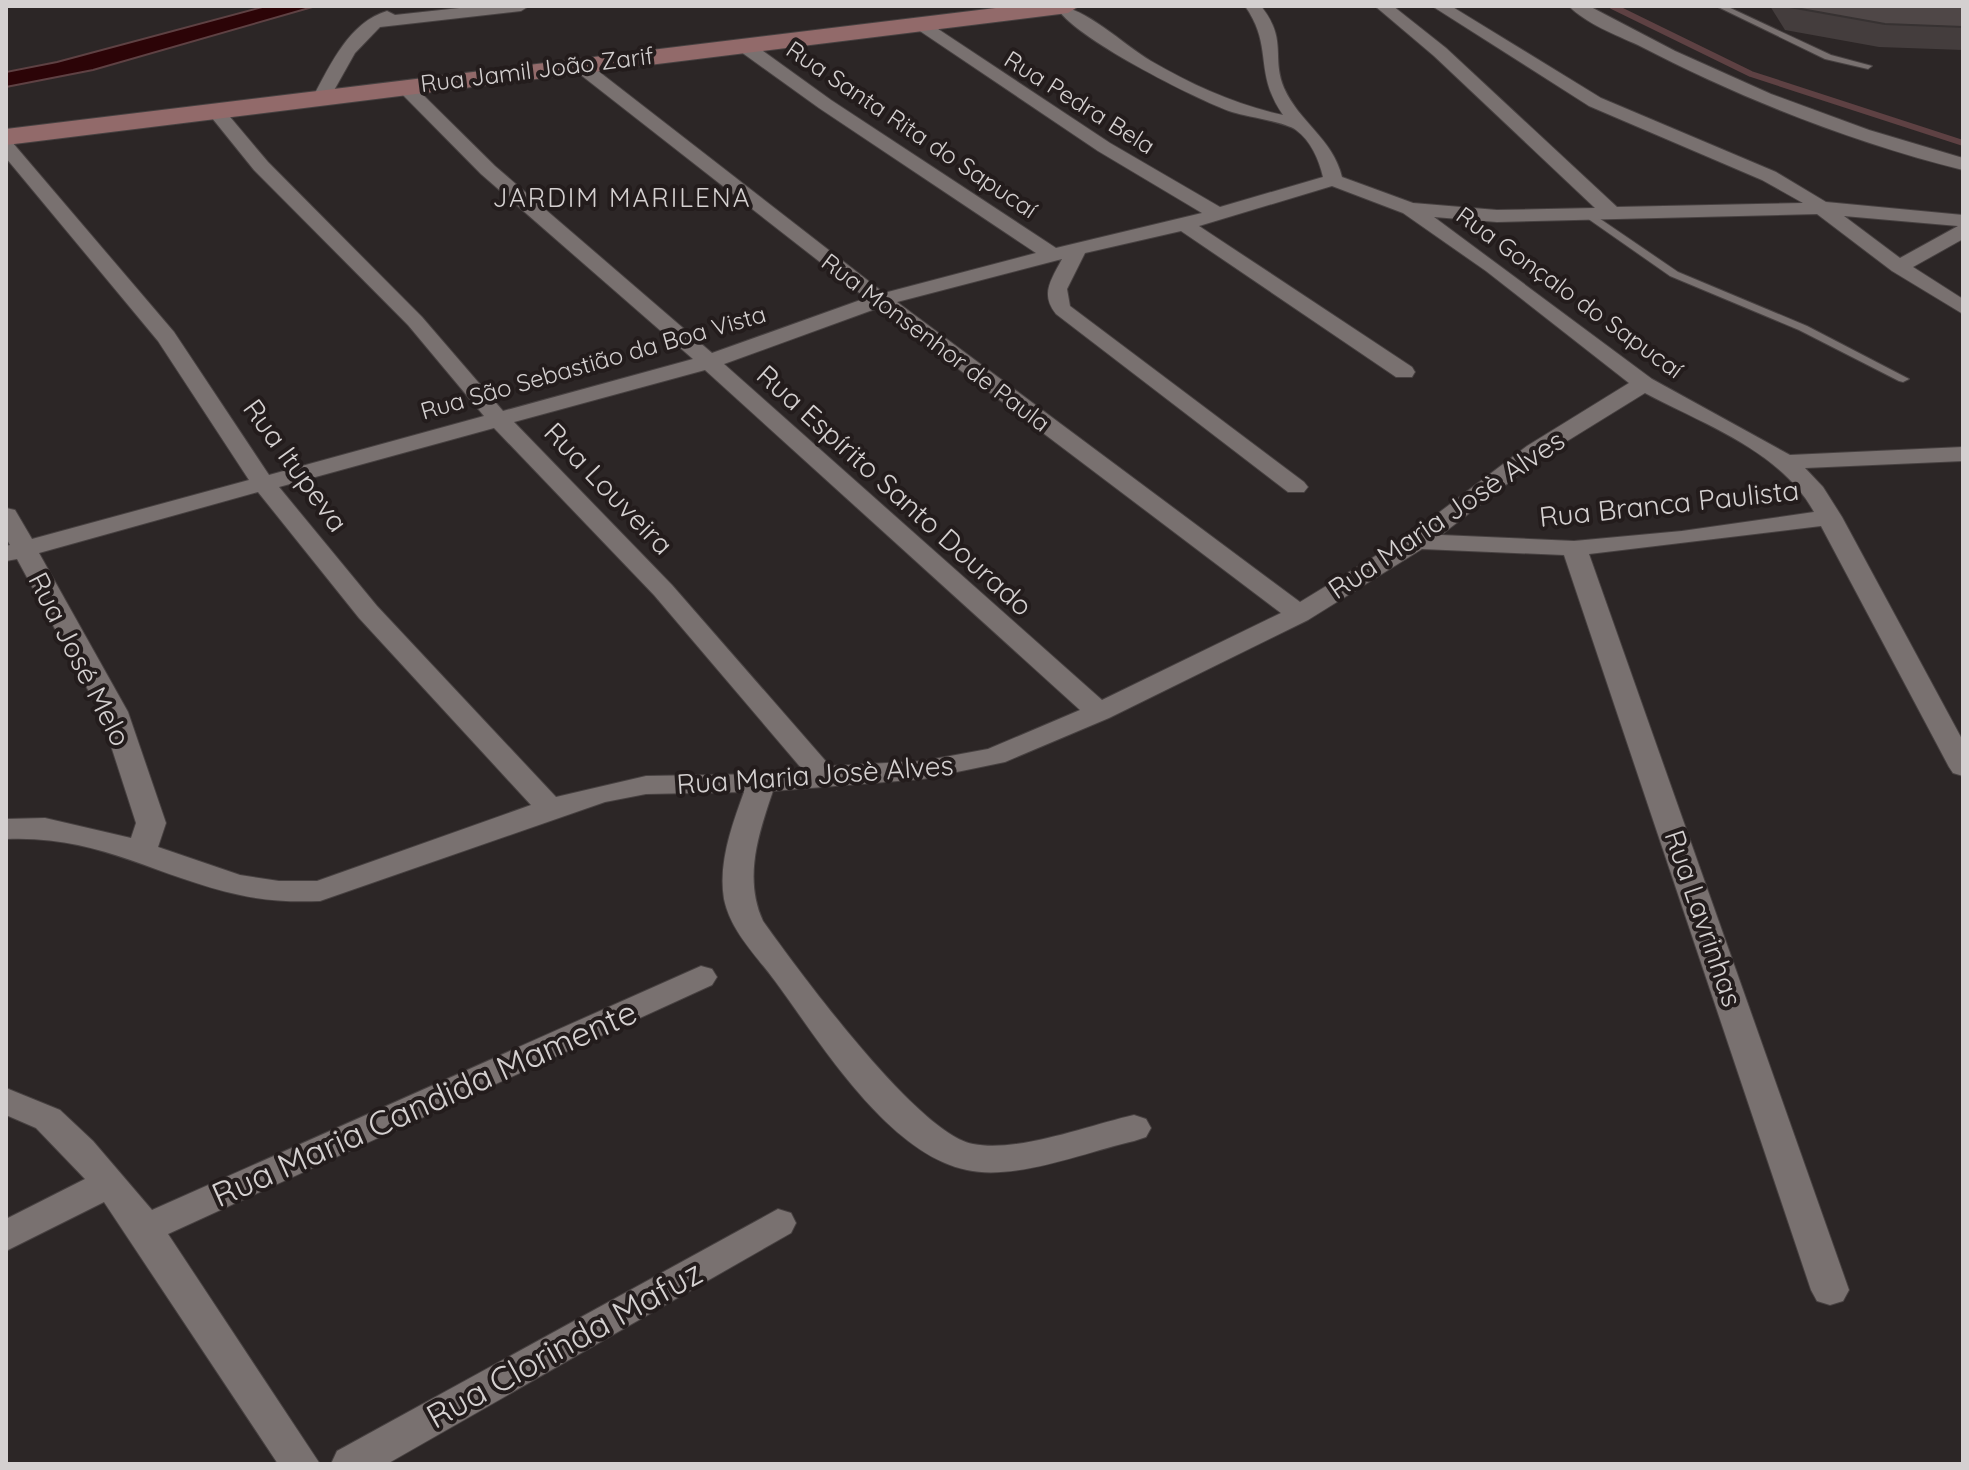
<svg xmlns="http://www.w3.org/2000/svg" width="1969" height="1470" font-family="Quicksand,sans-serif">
	<rect width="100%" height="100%" fill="#2c2626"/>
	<!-- water -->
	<path fill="#2c0407" stroke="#5e4143" stroke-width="2" d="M266 6H316L93 70 6 87V72L57 62Z"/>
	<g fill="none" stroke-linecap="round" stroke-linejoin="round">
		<!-- stream -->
		<path stroke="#5e4143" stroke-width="6" d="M1612 6 1751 74 1963 143"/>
		<defs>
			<g id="lane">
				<path d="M1716 6H1726L1831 55 1872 66 1868 69 1825 59Z"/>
				<path d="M1587 214H1593L1678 272 1807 326 1909 379 1903 382 1899 381 1799 330 1670 276 1587 218Z"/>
			</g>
			<g id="street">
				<path d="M478 6H529L521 11 380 27 355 53 328 101H316L313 97C331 63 350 22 387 11L395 15Z"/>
				<path d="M1056 6C1084 6 1124 45 1151 61 1192 85 1237 105 1283 115 1253 72 1274 47 1245 6H1261C1288 40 1271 56 1284 88 1299 122 1333 139 1342 177L1413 203 1497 210 1595 208 1434 56 1375 6H1393L1446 48 1617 207 1803 203 1762 180 1589 106 1432 6H1451L1601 98 1776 172 1826 202 1963 215V239L1913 267 1963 299V314L1892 271 1817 214 1497 222 1434 217 1652 379 1790 455 1963 447V461L1805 468 1823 487 1842 517 1963 741V776L1953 773 1949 767 1821 526 1589 554 1849 1290 1843 1301 1830 1305 1817 1301 1811 1290 1564 555 1422 549 1308 620 1109 718 1005 762 923 779 773 791C759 832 743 878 763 921 798 970 918 1134 973 1144 1018 1153 1089 1125 1134 1115L1146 1119 1151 1128 1146 1137 1134 1141C1086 1152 1015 1181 967 1170 888 1154 820 1042 775 981 756 955 731 932 724 899 718 863 732 825 744 792L646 794 605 802 320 901C292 902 267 901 240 895 153 876 100 835 6 839V819L45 818 131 838 136 823 100 712 17 559 6 561V546L10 545 6 538V508L15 510 32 539 249 480 158 341 6 158V141L12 142 174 332 269 475 484 416 408 325 254 170 208 113V105H220L268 162 422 317 503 411 693 359 481 174 398 90V82H410L495 166 712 353 866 298 572 68V60H584L884 293 1036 253 819 108 737 49V41H749L831 100 1056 248 1202 213 1098 151 914 27V21H926L1110 143 1220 207 1323 177C1319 160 1311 141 1296 130 1285 122 1248 117 1232 112 1197 100 1070 36 1056 6ZM1332 186 1403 213 1486 271 1629 383 1527 446 1408 536 1300 602 897 302 1062 259C1051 280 1040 294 1056 314L1288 492H1304L1308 487 1304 482 1070 306 1067 289 1085 253 1181 231 1396 377H1412L1415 372 1412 367 1199 226ZM1844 216 1958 226 1900 258ZM878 308 1281 613 1102 700 724 364ZM705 370 1080 710 988 749 923 761 830 766 672 585 514 422ZM1645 393C1703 424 1781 451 1814 512L1682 531 1574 541 1441 535 1543 456ZM494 428 654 595 802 769 761 774 646 776 556 797 377 606 279 487ZM258 492 359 618 531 805 317 881H279L240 875 158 847 166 823 128 712 39 553Z"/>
				<path d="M1569 6H1589L1675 51 1771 94 1869 130 1963 158V170C1851 142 1740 98 1638 45 1616 35 1585 23 1569 6Z"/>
				<path d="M701 966 712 969 717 977 712 985 168 1234 320 1464H278L104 1202 6 1251V1219L85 1179 36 1128 6 1115V1088L60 1110 93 1141 152 1210Z"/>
				<path d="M778 1209 791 1213 796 1223 791 1233 387 1464H331L337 1451Z"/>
			</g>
			<path id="secondary" d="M1012 6H1079L1068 13 6 145V129Z"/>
		</defs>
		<!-- lane casing -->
		<use href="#lane" stroke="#474141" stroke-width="2"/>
		<!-- street casing -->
		<use href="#street" stroke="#474141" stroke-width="2"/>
		<!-- secondary casing -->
		<use href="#secondary" stroke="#474141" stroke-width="2"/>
		<!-- lane -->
		<use href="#lane" fill="#797170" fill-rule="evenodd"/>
		<!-- street -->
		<use href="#street" fill="#797170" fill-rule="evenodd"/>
		<!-- secondary -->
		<use href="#secondary" fill="#926a6a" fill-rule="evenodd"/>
	</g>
	<!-- wall -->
	<path fill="#443d3d" d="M1770 6H1963V50L1879 47 1785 30Z"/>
	<!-- building -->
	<path fill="#4f4747" stroke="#373232" stroke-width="2" d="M1789 6H1963V27L1885 24 1790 7Z"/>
	<g text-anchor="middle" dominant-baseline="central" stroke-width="8" stroke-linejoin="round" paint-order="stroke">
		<!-- far-street labels -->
		<g font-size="24" fill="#d4d0d0" stroke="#231c1c">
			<text transform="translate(537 69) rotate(-7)">Rua Jamil João Zarif</text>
			<text transform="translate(1080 102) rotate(32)">Rua Pedra Bela</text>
			<text transform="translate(912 129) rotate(34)">Rua Santa Rita do Sapucaí</text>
			<text transform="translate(1570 292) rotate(36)">Rua Gonçalo do Sapucaí</text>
			<text transform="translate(936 342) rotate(37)">Rua Monsenhor de Paula</text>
			<text transform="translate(593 362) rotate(-16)">Rua São Sebastião da Boa Vista</text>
		</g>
		<!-- far-quarter labels -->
		<g font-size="26" letter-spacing="2" fill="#d4d0d0" stroke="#231c1c">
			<text x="622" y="197">JARDIM MARILENA</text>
		</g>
		<!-- street labels -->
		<g font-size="28" fill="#d4d0d0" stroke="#231c1c">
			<text transform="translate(296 465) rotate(54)">Rua Itupeva</text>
			<text transform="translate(609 488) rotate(46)">Rua Louveira</text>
			<text transform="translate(895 490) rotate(42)">Rua Espírito Santo Dourado</text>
			<text transform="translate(1669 503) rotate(-6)">Rua Branca Paulista</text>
			<text transform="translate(1446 514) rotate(-34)">Rua Maria Josè Alves</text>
			<text transform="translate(80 659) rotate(63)">Rua José Melo</text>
			<text transform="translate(815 774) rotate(-4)">Rua Maria Josè Alves</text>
			<text transform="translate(1704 918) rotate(71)">Rua Lavrinhas</text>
		</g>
		<!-- near-street labels -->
		<g font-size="34" fill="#d4d0d0" stroke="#231c1c">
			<text transform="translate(424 1103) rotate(-24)">Rua Maria Candida Mamente</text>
			<text transform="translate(564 1344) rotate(-29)">Rua Clorinda Mafuz</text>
		</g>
	</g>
	<!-- border -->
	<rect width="1969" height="1470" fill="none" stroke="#d4d0d0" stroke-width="16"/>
</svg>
